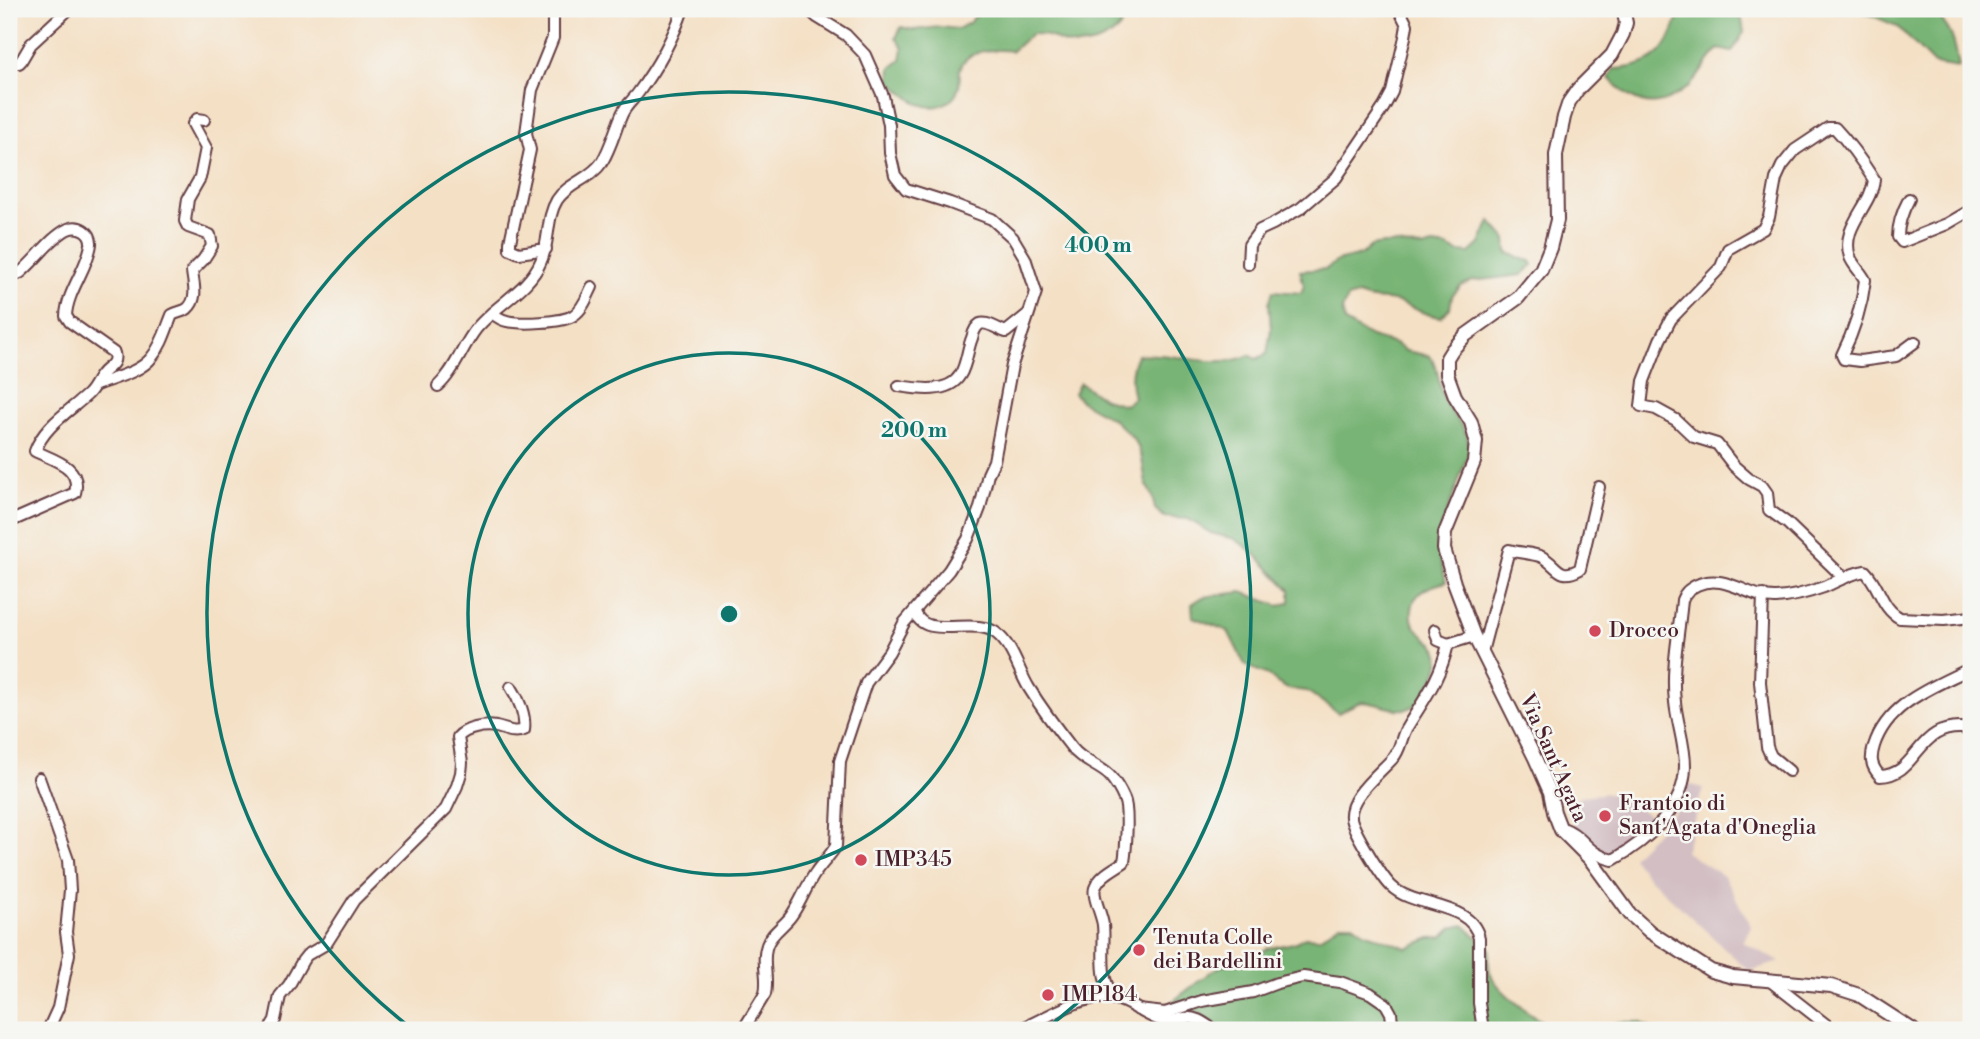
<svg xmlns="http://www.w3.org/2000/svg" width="1980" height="1039" font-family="'Libre Bodoni',serif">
	<rect width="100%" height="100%" fill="#f6f6f2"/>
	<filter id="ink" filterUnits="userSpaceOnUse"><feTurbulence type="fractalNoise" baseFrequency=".0143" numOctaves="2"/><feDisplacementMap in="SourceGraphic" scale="14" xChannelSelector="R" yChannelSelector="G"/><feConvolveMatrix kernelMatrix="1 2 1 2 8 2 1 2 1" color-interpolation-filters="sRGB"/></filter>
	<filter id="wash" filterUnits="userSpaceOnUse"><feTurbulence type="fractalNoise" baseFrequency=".00686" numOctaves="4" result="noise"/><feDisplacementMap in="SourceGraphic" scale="28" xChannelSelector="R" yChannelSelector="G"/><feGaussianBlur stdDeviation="1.57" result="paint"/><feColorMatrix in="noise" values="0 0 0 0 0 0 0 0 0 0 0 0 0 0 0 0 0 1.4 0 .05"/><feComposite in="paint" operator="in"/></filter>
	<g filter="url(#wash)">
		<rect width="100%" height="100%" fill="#f4e0c5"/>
		<!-- industrial -->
		<g fill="#d2bec3">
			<path d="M1687 784 1703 788 1685 852 1724 876 1751 926 1743 942 1780 962 1749 971 1648 877 1632 857 1657 832 1680 805Z"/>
			<path d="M1610 793 1625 798 1654 819 1608 855 1586 838 1576 828 1569 812 1580 796Z"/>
		</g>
		<!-- forest -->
		<g fill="#78b474" stroke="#616a50" stroke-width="2">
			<path d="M982 9H1122C1131 32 1097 45 1078 46 1062 46 1052 33 1031 34L1012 51C999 49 975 49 965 60 957 68 961 77 959 86 957 94 954 99 946 103 924 116 905 94 890 81L891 68 901 60 903 48 896 38 901 27 914 30 940 27 958 29 969 23Z"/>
			<path d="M1680 9H1740L1744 32 1732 52 1719 49C1709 58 1704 68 1696 79 1691 86 1682 91 1675 96 1649 113 1627 99 1609 78L1614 69C1657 67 1670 49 1680 9Z"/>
			<path d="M1856 9H1930C1952 27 1955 41 1959 68L1934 64 1897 26Z"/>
			<path d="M1490 221 1506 239 1507 252 1519 258 1531 261 1533 265 1522 275 1472 281 1461 286 1452 296 1450 308 1441 317C1425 316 1413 307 1398 302 1383 298 1374 302 1358 295L1347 298 1342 310 1345 322 1371 337 1395 344 1406 351 1430 356C1442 374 1437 388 1446 404 1457 422 1467 427 1470 449L1436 543 1446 582C1430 586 1413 591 1412 610 1411 617 1413 625 1418 630 1425 639 1436 642 1439 654 1441 664 1434 680 1428 689 1424 697 1419 705 1410 708 1395 713 1377 702 1362 702 1355 703 1345 710 1338 713L1307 691 1288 689 1277 683 1268 675 1245 665 1228 631 1193 617 1192 604 1203 597 1242 592 1279 606 1290 602V590L1254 553 1235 539 1211 533 1188 519 1164 517 1155 509 1152 496 1146 484 1142 459 1138 447 1132 437 1114 420 1082 402 1074 393 1080 383 1104 399 1125 405 1134 398C1130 382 1130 370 1137 355 1174 351 1215 371 1250 355L1256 359 1267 354 1271 329 1269 303 1273 291 1301 293 1304 285 1300 271 1326 269 1337 261 1361 255 1371 246 1384 244H1397L1422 248 1433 245 1447 247 1458 252 1470 253 1480 244Z"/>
			<path d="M1340 924H1353L1364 932 1407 948 1430 938 1443 937 1452 928 1464 925 1490 949C1489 956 1488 965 1490 972 1495 990 1540 1023 1558 1030H1195L1201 1014 1172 1002 1212 971 1223 965 1248 961 1268 948 1294 943 1305 937 1319 938Z"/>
			<path d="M1619 1022H1639L1653 1030H1597Z"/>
		</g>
	</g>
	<g filter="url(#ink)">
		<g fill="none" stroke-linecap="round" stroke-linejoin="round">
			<defs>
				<g id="minor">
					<path d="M9 63H19L21 61 31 44 69 9"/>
					<path d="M1909 199C1902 212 1898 223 1898 237L1902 242 1947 224 1971 210"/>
					<path d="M546 249 519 253 510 249V242L530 150 526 133 532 90 553 38V9"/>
					<path d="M1248 264 1249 245 1260 230 1273 224 1301 208 1336 178 1384 107 1392 92 1405 37 1407 25 1399 9"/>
					<path d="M9 275 13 276 20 273C35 261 51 237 68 229 79 224 92 232 91 244 88 268 67 291 66 316L70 322 114 353C117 366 107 366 101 375 96 381 94 388 88 394 70 411 44 426 35 451 53 460 82 466 75 493L9 522"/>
					<path d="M492 313C497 317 501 320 507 321 520 324 563 323 574 315 583 309 587 297 592 287"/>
					<path d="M96 385C113 378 140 373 152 357 162 345 166 330 172 315 177 312 182 312 187 309 199 299 193 283 192 271L203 260 212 246 210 235 188 227 185 221 188 199 200 178 206 148 193 124 197 119 204 120"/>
					<path d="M438 386C454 372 462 347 476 329 495 305 529 290 541 261 550 241 546 218 557 200 568 183 591 179 602 162 611 147 615 130 622 114 626 105 633 100 638 93 657 67 673 39 683 9"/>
					<path d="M899 386C918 389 949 394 960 375 967 364 967 350 972 338 973 334 975 327 980 324 987 321 999 330 1006 332L1027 315"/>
					<path d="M1844 578 1787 523 1769 510 1767 493 1762 486 1749 479 1734 466 1717 444 1694 437 1676 420 1656 409 1641 406 1644 381 1660 340 1671 319 1721 267 1728 249 1763 229 1769 217 1776 179 1782 166 1795 150 1828 128H1835C1850 144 1862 161 1874 180 1871 207 1840 227 1850 257 1853 265 1861 272 1865 280 1862 306 1854 331 1842 355L1844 359 1860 361 1896 356 1915 342"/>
					<path d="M1763 595 1760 682 1767 747 1771 756 1789 771"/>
					<path d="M915 612C924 641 975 616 996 633 1013 646 1018 670 1029 688 1042 709 1057 729 1072 748 1083 762 1099 765 1110 776 1115 782 1121 792 1124 799 1129 809 1126 850 1124 862 1114 869 1100 875 1095 888 1092 896 1102 915 1103 925 1105 943 1100 971 1108 987 1110 991 1115 996 1118 1000"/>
					<path d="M1435 630 1438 640 1448 644"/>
					<path d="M1474 636 1448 644C1440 680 1424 699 1406 729 1401 738 1400 751 1393 758 1380 773 1344 800 1352 822 1357 836 1381 876 1391 886 1414 909 1471 901 1479 938V1003L1483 1030"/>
					<path d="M1482 652 1509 550C1519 553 1533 553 1542 557 1558 565 1558 581 1580 569L1599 487"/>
					<path d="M1971 668C1934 687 1888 702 1874 746 1870 759 1871 766 1880 776 1921 775 1914 720 1971 729"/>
					<path d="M39 778 68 860 70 890 66 932 69 954 58 1008 48 1030"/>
					<path d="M1561 830 1565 829C1584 836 1586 854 1613 860 1647 841 1685 808 1685 766 1685 744 1677 723 1675 702 1671 668 1679 634 1682 600 1685 592 1689 589 1697 585 1725 572 1749 599 1776 598 1792 597 1810 592 1824 587 1838 581 1851 573 1865 571 1880 586 1881 608 1900 618L1944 620 1971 617"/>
					<path d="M1769 980 1833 1030"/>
					<path d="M1138 1010 1165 1013 1202 1001 1253 992 1277 983 1303 977 1340 982 1370 993 1386 1004 1391 1013 1393 1030"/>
					<path d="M269 1030 275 1020 280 996 289 985 303 960 307 955 326 944 354 900 446 809 457 786 461 773 462 763 458 737C466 728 484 725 496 727 506 729 513 734 524 730 526 716 519 699 511 687"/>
					<path d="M743 1030 765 994C769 977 761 961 767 945 771 933 784 926 791 916 801 902 806 886 816 872 822 863 830 856 836 846L840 761 866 683 889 652 904 623 949 570 968 539 980 508 988 474 994 461 1012 365 1036 292 1025 258 1013 238 992 219 950 203 906 189 895 175 890 153 889 125 883 96 865 55 846 35 817 17 808 9"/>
					<path d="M1022 1030 1027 1026C1055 1014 1087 990 1119 1000 1134 1005 1147 1017 1163 1021 1171 1022 1177 1019 1184 1018 1196 1016 1205 1024 1214 1030"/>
				</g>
				<path id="tertiary" d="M1623 9 1626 23 1623 34 1612 55 1578 89 1569 102 1564 117 1556 155 1557 220 1550 248 1541 270 1518 298 1466 335 1452 350 1447 358V374L1455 396 1471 422 1476 441 1474 462 1445 533 1444 549 1454 583 1474 636 1535 758 1550 792 1554 812 1561 830 1590 859 1630 914 1650 932 1711 971 1733 977 1831 986 1859 995 1913 1030"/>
			</defs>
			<!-- minor casing -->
			<use href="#minor" stroke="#643c42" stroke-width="14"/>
			<!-- tertiary casing -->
			<use href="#tertiary" stroke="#643c42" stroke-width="16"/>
			<!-- minor -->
			<use href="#minor" stroke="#fff" stroke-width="10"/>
			<!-- tertiary -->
			<use href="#tertiary" stroke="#fff" stroke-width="12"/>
		</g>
	</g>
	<!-- distance rings -->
	<g fill="none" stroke="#0f766e" stroke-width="3.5">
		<circle cx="729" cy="614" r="261"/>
		<path d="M411 1028A522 522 0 1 1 1047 1028"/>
	</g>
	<!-- markers -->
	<g fill="#d1495b" stroke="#f6f6f2" stroke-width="2.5">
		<circle cx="1595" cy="631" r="7"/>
		<circle cx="1605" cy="816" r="7"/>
		<circle cx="861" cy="860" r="7"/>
		<circle cx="1139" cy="950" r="7"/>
		<circle cx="1048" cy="995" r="7"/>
	</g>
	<g text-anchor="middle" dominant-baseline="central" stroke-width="5" stroke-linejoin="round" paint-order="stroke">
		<!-- poi labels -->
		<g font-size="21" fill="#4a1f2b" stroke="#f6f6f2" text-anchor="start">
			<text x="1609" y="631">Drocco</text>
			<text x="1619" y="804">Frantoio di<tspan x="1619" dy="24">Sant'Agata d'Oneglia</tspan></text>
			<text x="875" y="860">IMP345</text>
			<text x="1153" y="938">Tenuta Colle<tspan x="1153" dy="24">dei Bardellini</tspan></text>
			<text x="1062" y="995">IMP184</text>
		</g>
		<!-- street labels -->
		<g font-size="21" fill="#4a1f2b" stroke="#f6f6f2">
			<text transform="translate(1553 758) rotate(66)">Via Sant'Agata</text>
		</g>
	</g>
	<circle cx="729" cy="614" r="10" fill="#0f766e" stroke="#f6f6f2" stroke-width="3.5"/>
	<g font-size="21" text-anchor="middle" font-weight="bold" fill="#0f766e" stroke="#f6f6f2" stroke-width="5" stroke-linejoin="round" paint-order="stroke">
		<text x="1098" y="252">400 m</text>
		<text x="914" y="437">200 m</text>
	</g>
	<!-- margin -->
	<rect width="1980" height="1039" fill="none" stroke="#f6f6f2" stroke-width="35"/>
</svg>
